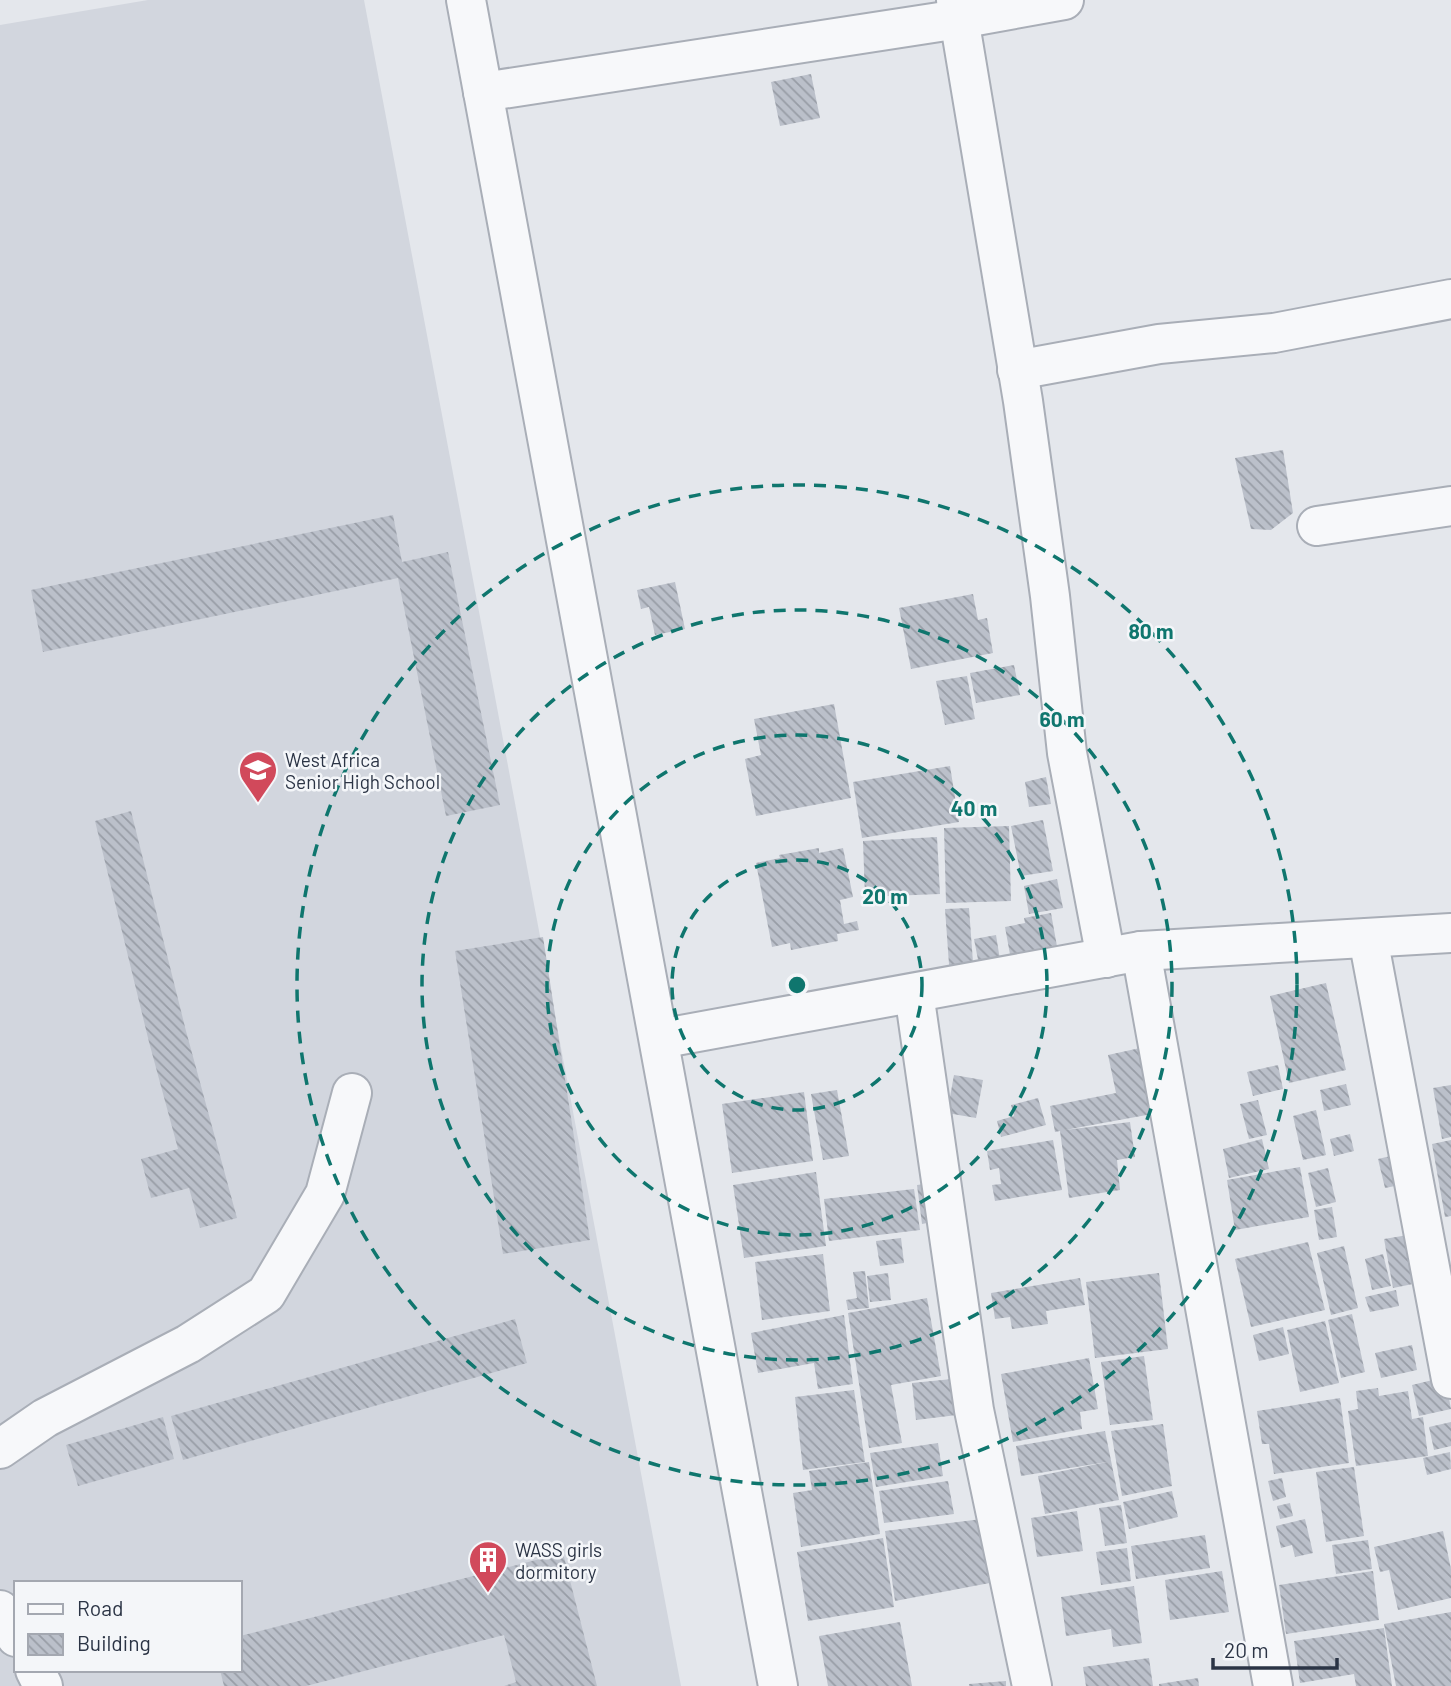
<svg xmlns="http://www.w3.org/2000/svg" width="1451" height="1686" font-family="Barlow,sans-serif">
	<defs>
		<pattern id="building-back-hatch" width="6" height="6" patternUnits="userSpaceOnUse" patternTransform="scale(1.75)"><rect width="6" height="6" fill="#bbc0ca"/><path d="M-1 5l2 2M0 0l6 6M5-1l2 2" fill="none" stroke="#989da6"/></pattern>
	</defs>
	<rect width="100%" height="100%" fill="#e4e7ec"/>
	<!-- built -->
	<path fill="#d2d6de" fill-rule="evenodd" d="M148 0H364L681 1686H0V25ZM16 1583H240V1670H16Z"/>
	<!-- building -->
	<g fill="url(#building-back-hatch)">
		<path d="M811 74 820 118 780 126 771 82Z"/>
		<path d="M1283 450 1293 513 1271 530 1251 529 1235 458Z"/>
		<path d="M393 515 402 562 448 552 500 805 446 816 398 578 43 652 31 590Z"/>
		<path d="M675 582 685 629 655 635 649 607 641 609 637 590Z"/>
		<path d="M973 594 978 620 987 618 993 653 911 669 899 608Z"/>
		<path d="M1014 665 1020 695 976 703 970 673Z"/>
		<path d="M967 676 975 719 945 725 936 681Z"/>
		<path d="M834 704 851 798 756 816 745 759 761 755 754 719Z"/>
		<path d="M950 766 959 822 862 838 853 782Z"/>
		<path d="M1046 777 1051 804 1029 807 1025 782Z"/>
		<path d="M131 811 186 1031 237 1218 200 1228 189 1188 151 1198 141 1159 178 1149 149 1042 95 821Z"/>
		<path d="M1043 820 1053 871 1021 876 1011 826Z"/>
		<path d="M1009 826 1011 901 946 903 944 828Z"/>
		<path d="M937 837 940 894 865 897 863 841Z"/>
		<path d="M819 848V853L843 848 853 897 840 900 844 924 857 921 859 930 837 934 838 941 791 950 790 943 772 947 756 863 780 858 779 855Z"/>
		<path d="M1057 879 1063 908 1029 914 1024 886Z"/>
		<path d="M969 908 974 976 950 978 945 909Z"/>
		<path d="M1051 913 1058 952 1011 960 1005 927 1025 923 1024 918Z"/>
		<path d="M996 935 1001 966 980 970 974 939Z"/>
		<path d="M543 937 590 1240 503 1254 455 951Z"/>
		<path d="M1326 983 1346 1070 1289 1083 1270 996Z"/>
		<path d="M1140 1048 1152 1114 1065 1130 1130 1122 1135 1157 1117 1160 1120 1190 1069 1198 1060 1131 1055 1132 1050 1106 1116 1093 1108 1055Z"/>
		<path d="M1278 1065 1283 1089 1253 1096 1247 1072Z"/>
		<path d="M954 1075 983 1080 976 1118 947 1113Z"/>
		<path d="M1346 1084 1351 1105 1324 1111 1320 1090Z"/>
		<path d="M1451 1085V1137L1442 1139 1433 1088Z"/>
		<path d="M837 1090 849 1156 823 1160 811 1094Z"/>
		<path d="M804 1092 813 1161 732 1173 722 1104Z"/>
		<path d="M1038 1098 1046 1125 1001 1137 997 1121 1014 1116 1011 1105Z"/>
		<path d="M1258 1100 1267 1135 1249 1139 1240 1104Z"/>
		<path d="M1316 1110 1326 1155 1303 1160 1293 1116Z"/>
		<path d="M1350 1134 1354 1151 1334 1156 1330 1139Z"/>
		<path d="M1262 1139 1269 1169 1229 1178 1223 1149Z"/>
		<path d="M1053 1140 1062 1190 995 1201 992 1185 1001 1184 999 1168 990 1170 987 1151Z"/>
		<path d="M1451 1140V1216L1445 1217 1432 1144Z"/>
		<path d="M1399 1154 1405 1184 1385 1188 1378 1159Z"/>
		<path d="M1300 1167 1309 1217 1235 1230 1227 1180Z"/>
		<path d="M1328 1168 1336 1202 1316 1207 1308 1173Z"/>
		<path d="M816 1172 826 1246 744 1258 733 1185Z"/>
		<path d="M933 1183 937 1221 922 1224 917 1185Z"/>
		<path d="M914 1189 920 1230 829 1241 824 1199Z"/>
		<path d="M1332 1207 1337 1237 1319 1240 1314 1210Z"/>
		<path d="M1414 1234 1423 1282 1393 1288 1384 1239Z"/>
		<path d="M901 1238 904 1263 880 1266 876 1241Z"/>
		<path d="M1308 1242 1325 1310 1251 1327 1235 1259Z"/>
		<path d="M1344 1246 1358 1308 1331 1315 1317 1253Z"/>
		<path d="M823 1254 830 1311 762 1320 755 1262Z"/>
		<path d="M1383 1254 1391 1286 1372 1290 1365 1259Z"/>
		<path d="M865 1271 869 1308 848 1310 846 1300 857 1298 853 1272Z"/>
		<path d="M888 1273 891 1300 870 1302 867 1276Z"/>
		<path d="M1159 1273 1168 1349 1095 1358 1086 1282Z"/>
		<path d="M1080 1278 1085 1305 1046 1311 1048 1324 1012 1329 1010 1317 995 1319 991 1293Z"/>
		<path d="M1396 1290 1399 1306 1370 1312 1365 1297Z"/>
		<path d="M927 1298 941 1376 891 1385 902 1443 869 1448 848 1313Z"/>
		<path d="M1352 1314 1365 1372 1341 1378 1328 1320Z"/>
		<path d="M844 1315 853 1384 818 1389 814 1363 758 1373 751 1333Z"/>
		<path d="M515 1319 527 1363 183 1460 171 1416Z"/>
		<path d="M1325 1321 1339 1383 1300 1392 1287 1330Z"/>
		<path d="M1283 1327 1289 1354 1259 1361 1253 1335Z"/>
		<path d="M1412 1345 1417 1370 1381 1378 1375 1353Z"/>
		<path d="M1144 1356 1153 1420 1110 1425 1101 1362Z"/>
		<path d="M1089 1358 1098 1409 1080 1412 1082 1429 1013 1442 1001 1374Z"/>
		<path d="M1445 1377 1451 1409 1419 1416 1412 1385Z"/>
		<path d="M952 1379 957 1415 916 1420 912 1383Z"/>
		<path d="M1378 1388 1379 1396 1408 1391 1412 1419 1423 1417 1428 1456 1356 1466 1348 1411 1358 1409 1356 1391Z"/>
		<path d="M854 1390 865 1462 803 1470 795 1397Z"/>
		<path d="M1340 1398 1349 1463 1274 1474 1269 1444H1262L1257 1411Z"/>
		<path d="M163 1417 174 1459 78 1486 66 1445Z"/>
		<path d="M1451 1422V1446L1434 1450 1429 1427Z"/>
		<path d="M1163 1424 1172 1486 1122 1496 1111 1431Z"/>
		<path d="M1105 1431 1119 1500 1045 1514 1038 1476 1107 1462 1021 1476 1016 1446Z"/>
		<path d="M938 1443 943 1476 876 1487 870 1453Z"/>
		<path d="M1450 1452 1451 1469 1427 1475 1423 1458Z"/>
		<path d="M869 1462 880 1534 801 1547 793 1493 812 1490 809 1471Z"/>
		<path d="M1354 1467 1364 1536 1326 1542 1316 1472Z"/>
		<path d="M1282 1478 1286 1497 1273 1501 1268 1481Z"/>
		<path d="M948 1481 954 1514 884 1523 879 1491Z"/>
		<path d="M1172 1491 1178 1517 1129 1529 1123 1502Z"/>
		<path d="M1290 1503 1293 1516 1280 1519 1277 1506Z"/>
		<path d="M1121 1505 1127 1543 1105 1546 1099 1508Z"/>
		<path d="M1077 1511 1083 1551 1037 1557 1031 1518Z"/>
		<path d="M982 1519 995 1582 895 1601 885 1531Z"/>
		<path d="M1305 1519 1313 1553 1295 1557 1292 1545 1281 1548 1276 1526Z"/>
		<path d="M1443 1531 1451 1569V1598L1398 1610 1389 1570 1380 1572 1374 1547Z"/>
		<path d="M1205 1535 1210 1568 1136 1579 1131 1546Z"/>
		<path d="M883 1538 894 1607 808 1621 797 1552Z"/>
		<path d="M1368 1540 1372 1569 1336 1574 1332 1545Z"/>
		<path d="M1127 1548 1131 1581 1101 1585 1096 1552Z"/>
		<path d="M563 1553 597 1686H504L516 1682 504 1635 306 1686H224L220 1670H240V1636Z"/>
		<path d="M1222 1571 1229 1612 1170 1620 1165 1580Z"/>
		<path d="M1373 1571 1379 1620 1286 1634 1279 1585Z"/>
		<path d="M1134 1586 1142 1643 1113 1647 1111 1629 1066 1636 1061 1597Z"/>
		<path d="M1451 1612V1686H1396L1384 1624Z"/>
		<path d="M900 1622 912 1686H828L819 1636Z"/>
		<path d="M1384 1628 1392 1686H1356L1354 1674 1300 1683 1294 1641Z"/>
		<path d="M1149 1658 1153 1686H1086L1083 1667Z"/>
		<path d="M1198 1678 1199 1686H1159V1684Z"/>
		<path d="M1006 1681V1686H969V1684Z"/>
	</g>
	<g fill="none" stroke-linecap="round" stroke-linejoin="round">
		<defs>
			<g id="minor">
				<path d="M466 0 778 1686"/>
				<path d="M956 0 1023 401 1050 596 1067 753 1106 958"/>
				<path d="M483 92 959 19 1064 0"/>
				<path d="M1017 370 1159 344 1274 333 1451 299"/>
				<path d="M1317 526 1451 506"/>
				<path d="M1368 938 1451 1379"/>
				<path d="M1141 951 1273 1686"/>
				<path d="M914 993 974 1410 1032 1686"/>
				<path d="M659 1039 1141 951 1451 933"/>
				<path d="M0 1449 45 1418 188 1344 266 1294 325 1194 352 1093"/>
				<path d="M0 1610 16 1637"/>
				<path d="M35 1670 43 1686"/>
			</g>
		</defs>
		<!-- minor casing -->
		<use href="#minor" stroke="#a9aeb7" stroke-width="42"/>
		<!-- minor -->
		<use href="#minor" stroke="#f7f8fa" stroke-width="38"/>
	</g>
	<!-- distance rings -->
	<g fill="none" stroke="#0f766e" stroke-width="3.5" stroke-dasharray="12 9">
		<circle cx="797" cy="985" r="125"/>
		<circle cx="797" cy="985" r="250"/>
		<circle cx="797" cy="985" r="375"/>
		<circle cx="797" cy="985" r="500"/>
	</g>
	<!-- icons -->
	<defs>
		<symbol id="school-pin" viewBox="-11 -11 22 30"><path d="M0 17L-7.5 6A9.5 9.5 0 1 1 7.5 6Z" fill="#d1495b" stroke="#f4f6f9"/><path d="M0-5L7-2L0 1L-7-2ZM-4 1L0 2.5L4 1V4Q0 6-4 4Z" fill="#fff"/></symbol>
		<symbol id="building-pin" viewBox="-11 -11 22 30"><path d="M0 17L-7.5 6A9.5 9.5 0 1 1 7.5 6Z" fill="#d1495b" stroke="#f4f6f9"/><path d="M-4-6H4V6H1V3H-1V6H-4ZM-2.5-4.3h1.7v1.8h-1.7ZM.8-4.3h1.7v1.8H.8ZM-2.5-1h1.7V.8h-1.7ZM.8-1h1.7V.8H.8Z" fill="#fff"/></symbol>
	</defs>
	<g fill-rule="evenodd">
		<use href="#school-pin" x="236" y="748" width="44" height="60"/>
		<use href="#building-pin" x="466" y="1538" width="44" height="60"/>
	</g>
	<g text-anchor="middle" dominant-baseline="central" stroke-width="5" stroke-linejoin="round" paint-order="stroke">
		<!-- poi labels -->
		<g font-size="19" fill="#2b3445" stroke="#f4f6f9" text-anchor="start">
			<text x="285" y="759">West Africa<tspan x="285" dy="22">Senior High School</tspan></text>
			<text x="515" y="1549">WASS girls<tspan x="515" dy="22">dormitory</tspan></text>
		</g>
	</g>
	<circle cx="797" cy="985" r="10" fill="#0f766e" stroke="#f4f6f9" stroke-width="3.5"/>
	<g font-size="21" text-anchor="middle" font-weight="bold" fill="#0f766e" stroke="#f4f6f9" stroke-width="5" stroke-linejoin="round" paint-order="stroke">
		<text x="1151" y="639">80 m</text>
		<text x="1062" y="727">60 m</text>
		<text x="974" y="816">40 m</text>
		<text x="885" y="904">20 m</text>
	</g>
	<!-- legend -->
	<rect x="14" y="1581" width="228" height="91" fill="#f4f6f9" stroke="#a4a8b1" stroke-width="2"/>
	<rect x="28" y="1604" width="35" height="10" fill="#f7f8fa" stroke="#a4a8b1" stroke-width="2"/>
	<text x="77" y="1616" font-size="21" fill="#2b3445">Road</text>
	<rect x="28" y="1634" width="35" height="21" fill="url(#building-back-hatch)" stroke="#a4a8b1" stroke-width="2"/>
	<text x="77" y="1651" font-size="21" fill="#2b3445">Building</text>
	<!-- scale -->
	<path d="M1213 1658v10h124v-10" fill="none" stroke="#2b3445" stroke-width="3.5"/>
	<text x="1224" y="1658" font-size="21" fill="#2b3445" stroke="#f4f6f9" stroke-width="5" paint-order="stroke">20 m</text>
</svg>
